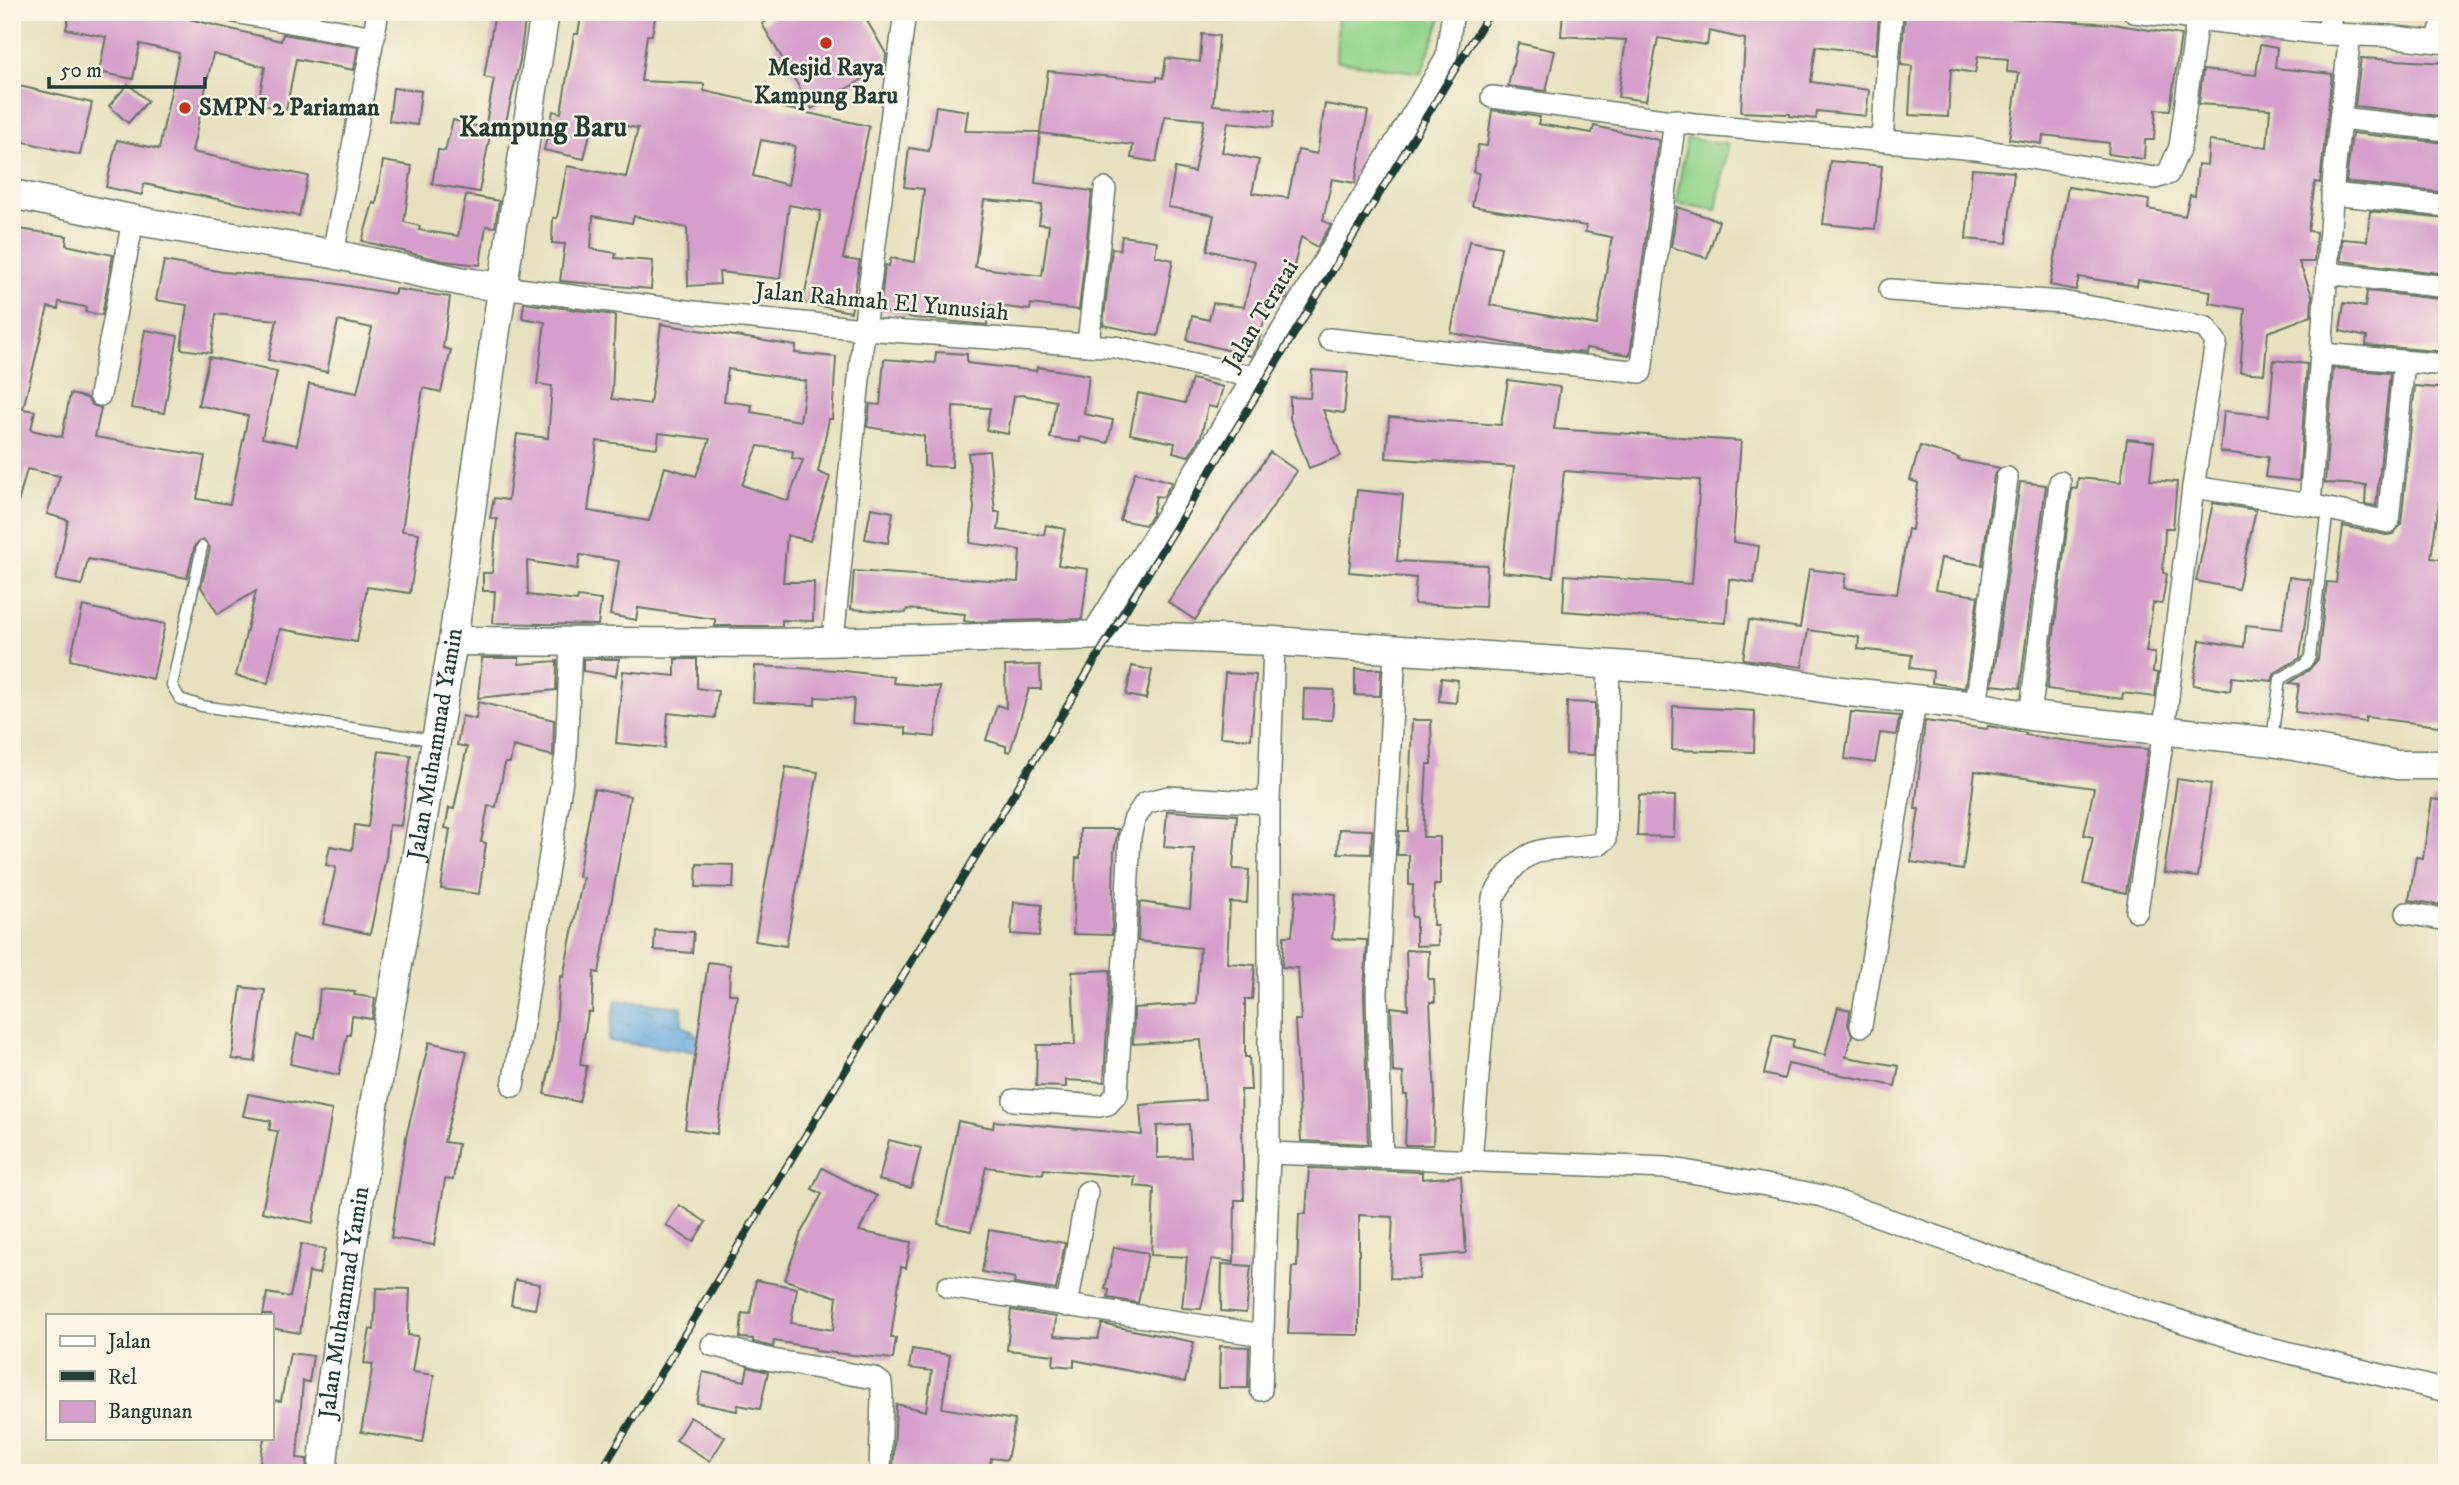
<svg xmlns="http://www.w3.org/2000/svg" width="2459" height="1485" font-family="'IM FELL DW Pica',serif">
	<defs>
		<pattern id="water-ripples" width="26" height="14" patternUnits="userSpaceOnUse" patternTransform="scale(1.75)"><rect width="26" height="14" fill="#69abdd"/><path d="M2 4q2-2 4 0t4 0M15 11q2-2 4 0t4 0" fill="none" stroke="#568cb4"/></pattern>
	</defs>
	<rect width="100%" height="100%" fill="#fcf5e5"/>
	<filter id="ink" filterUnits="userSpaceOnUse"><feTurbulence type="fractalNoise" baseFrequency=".0143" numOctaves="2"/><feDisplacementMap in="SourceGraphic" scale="14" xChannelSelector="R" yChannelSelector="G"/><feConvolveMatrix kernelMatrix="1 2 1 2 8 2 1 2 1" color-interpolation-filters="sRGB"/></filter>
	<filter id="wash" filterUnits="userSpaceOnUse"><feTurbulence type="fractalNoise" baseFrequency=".00686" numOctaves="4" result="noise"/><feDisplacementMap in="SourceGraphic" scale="28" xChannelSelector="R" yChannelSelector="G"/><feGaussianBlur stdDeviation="1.57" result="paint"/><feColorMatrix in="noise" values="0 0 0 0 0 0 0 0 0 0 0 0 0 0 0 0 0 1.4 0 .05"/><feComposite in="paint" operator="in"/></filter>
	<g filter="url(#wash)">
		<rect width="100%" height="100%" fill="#e7e1bf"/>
		<!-- garden -->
		<g fill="#92d48b" stroke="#588860" stroke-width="2">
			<path d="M1338 12H1442V16L1421 73 1336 61Z"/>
			<path d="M1687 138 1728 145 1716 210 1676 203Z"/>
		</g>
		<!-- water -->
		<path fill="url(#water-ripples)" stroke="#447488" stroke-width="2" d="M616 1000 682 1007V1024L698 1036 696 1052 608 1041Z"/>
		<g id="blocks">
			<!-- building -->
			<g fill="#d59ecc" fill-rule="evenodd">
				<path d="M70 12H177L190 15 189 19 281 41 283 34 358 47 354 70 296 59 286 110 258 104 265 67 213 54 192 152 308 176 299 216 144 184 142 195 106 187 117 140 159 149 179 53 140 44 133 79 99 72 106 37 66 29Z"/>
				<path d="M495 12H526L520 60 505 126 486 123 494 79 484 77Z"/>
				<path d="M582 12H656L652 35H647L641 81 704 84V91L869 126 843 259 860 261 851 312 803 303 821 211 789 205 780 279 719 272 720 284 688 286 687 228 634 216 632 223 593 216 591 249 616 253 615 258 653 261 651 289 560 281 565 244 552 243 553 218H557L567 166 626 177 638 128 593 121 584 159 544 150 553 111 561 113 574 34H578ZM761 140 795 146 788 185 753 176Z"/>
				<path d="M780 12H862L886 54 885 66 812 109 762 24Z"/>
				<path d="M1563 12H1879L1876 54 1816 46 1811 82 1869 90 1866 116 1817 111 1816 119 1790 116V114L1741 112 1745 39 1709 31 1707 45 1658 38 1646 101 1618 97 1626 40 1561 36Z"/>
				<path d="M1905 12 2113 24 2181 35 2170 110 2156 109 2154 140H2145L2144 159 2108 154 2109 143 2043 135 2042 144 2009 139 2019 73 2007 72 2008 59 1978 56 1975 73 1951 69 1948 117 1909 115 1912 66 1901 65Z"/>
				<path d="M1202 34 1219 36 1213 105 1275 110 1273 127 1228 122 1222 152 1259 160 1252 193 1288 198 1298 150 1317 154 1325 104 1368 111 1355 183 1332 179 1323 220 1331 225 1317 247 1301 237 1286 299 1270 297 1258 345 1251 356 1187 340 1192 316 1209 320 1213 303 1244 307 1255 261 1207 250 1214 215 1168 207 1175 168 1194 172 1204 120 1165 116 1156 162 1131 158 1133 145 1040 133 1035 183 1092 191 1079 310 1031 304 1030 310 989 305 987 325 914 318 880 311 885 265 889 266 891 258 915 262 924 189 904 187 909 148 929 151 936 106 968 111 965 131 1040 132 1048 71 1157 81V77L1163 78 1166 58 1200 62ZM984 200 1042 205 1039 224 1049 225 1042 276 975 267Z"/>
				<path d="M1518 43 1555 51 1546 91 1508 86Z"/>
				<path d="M2260 45 2277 48 2275 68 2332 74 2320 183 2315 182 2308 231 2316 232 2314 262H2299L2312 295 2311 316 2268 332 2264 374 2240 372 2245 309 2209 303 2211 291 2138 280 2137 286 2079 277 2076 290 2050 285 2068 187 2149 200 2148 209 2185 216 2190 195 2195 196 2198 164 2207 165 2209 141 2267 147 2270 109 2199 104 2203 70 2256 75Z"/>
				<path d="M2361 58 2447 63V117L2355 106Z"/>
				<path d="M128 84 148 101 128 123 109 106Z"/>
				<path d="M15 85 92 103 80 155 12 139Z"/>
				<path d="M393 88 421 91 417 125 389 121Z"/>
				<path d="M1492 110 1540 117 1538 124 1592 133 1594 126 1659 140 1630 355 1586 348 1585 353 1522 346 1451 333 1469 241 1501 247 1490 305 1597 325 1612 237 1585 232 1586 226 1472 206 1479 173 1473 172 1478 145 1487 146Z"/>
				<path d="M453 120 491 130 479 192 432 184 438 150 445 151Z"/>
				<path d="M2352 133 2447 143V193L2346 182Z"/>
				<path d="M383 161 412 166 404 222 420 226 419 230 458 236 466 195 499 201 495 227 486 226 480 265 443 261 362 241 373 203 376 204Z"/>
				<path d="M1830 161 1882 166 1875 229 1823 224Z"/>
				<path d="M1972 169 2014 172 2007 243 1966 239Z"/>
				<path d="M1677 207 1719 221 1707 258 1671 247Z"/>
				<path d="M2370 211 2447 219V274L2341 261 2342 239 2367 241Z"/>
				<path d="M12 228 67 236 66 245 113 255 102 315 85 312 86 307 59 302 58 309 48 307 23 409 35 411 31 430 62 437 70 394 87 398 92 405 101 408 95 437 205 456 197 499 230 504 248 416 198 405 209 357 277 372 262 438 297 445 309 384 357 393 372 328 338 321 327 372 268 360 277 320 216 314 211 353 181 349 187 305 156 300 164 261 223 272 315 280 395 294V289L450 297 443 348 451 350 441 392 423 388 402 531 419 533 410 593 367 587 357 642 280 629 268 683 236 676 256 591 218 614 201 587 210 548 204 540 195 545 187 578 88 559 82 585 56 580 68 520 47 514 60 476 27 469 18 503 12 502Z"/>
				<path d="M1122 236 1157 241 1155 256 1173 260 1158 336 1103 325 1112 248 1120 250Z"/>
				<path d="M2367 291 2447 300V352L2366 345 2367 337 2340 331 2344 303 2365 307Z"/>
				<path d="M524 303 615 315 612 399 650 404 661 324 796 346 795 353 836 357 832 419H829L818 472 830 477 810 541 787 535 783 582H814L813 621 782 620V626H715V619L638 608 636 620 610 615 619 561 580 555 578 569 527 561 528 595 577 601 578 597 601 600 598 625 493 623 495 591H483V573H492L497 519 490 518 494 498 508 500 517 434 548 438 552 386 537 384 545 322 522 318ZM728 369 806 381 800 421 751 412 752 405 724 401ZM659 433 710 439 696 476 665 467 649 521 588 511 597 441 657 448ZM758 446 793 451 792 458 803 460 788 501 742 485Z"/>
				<path d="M145 330 178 336 164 413 131 408Z"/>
				<path d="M936 352 967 354V363L1036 371 1037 367 1089 375 1084 414 1113 420 1108 443 1080 437V442L1050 438 1056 401 1022 395 1014 396 1008 434 986 430 990 408 953 406 952 467 924 466V436L867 427 870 404 880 405 884 359 935 363Z"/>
				<path d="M2274 360 2307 364 2299 481 2265 477 2268 457 2220 452 2224 411 2269 416Z"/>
				<path d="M2333 368 2390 373 2376 506 2365 504 2366 485 2325 483Z"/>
				<path d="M1312 370 1348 373 1344 413 1323 410 1341 456 1309 468 1290 418V397L1310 398Z"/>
				<path d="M1192 379 1223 387 1217 408 1208 406 1201 436 1189 456 1173 452 1175 443 1130 434 1138 393 1185 403Z"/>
				<path d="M1508 380 1560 387 1554 429 1741 441 1733 542 1759 546 1754 583 1729 579 1726 623 1563 611 1565 575 1692 584 1700 480 1564 471 1553 577 1502 572 1514 467 1386 458 1389 417 1501 425Z"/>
				<path d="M2415 386 2447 389V502H2439L2431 558 2444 560 2442 572 2447 573V727L2366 717 2365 722 2295 712 2299 684 2289 683 2309 670 2318 659 2327 582 2336 583 2343 526 2386 535 2393 534 2401 524Z"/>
				<path d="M2127 439 2154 442 2150 480 2177 482 2173 528H2165L2163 573 2167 574 2162 604 2153 603 2146 652 2155 653 2153 672 2158 673 2155 697 2123 693 2122 699 2047 689 2072 488 2077 489 2078 478 2121 482Z"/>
				<path d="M1920 446 1959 458 1958 460 2000 468 1994 476 1982 565 1941 558 1935 590 1978 596 1965 688 1932 683 1933 671 1910 668 1912 655 1858 649 1859 637 1808 630 1802 667 1743 659 1749 620 1800 628 1809 569 1846 574 1844 588 1897 594 1908 529 1912 530 1918 483 1910 480Z"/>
				<path d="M989 451 995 512H1000L998 530 1044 535 1046 525 1065 529 1058 565 1088 569 1082 619 970 622 964 621 965 614 907 609 906 613 851 609 854 571 1018 582 1020 550 970 543 974 508 968 453Z"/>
				<path d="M1270 452 1297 471 1195 620 1168 602Z"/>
				<path d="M1135 472 1172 482 1163 497 1156 496 1152 515 1145 525 1120 520Z"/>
				<path d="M2020 482 2046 485 2020 688 1992 685Z"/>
				<path d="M1357 490 1403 495 1397 561 1487 565 1485 607 1414 604 1416 578 1349 572Z"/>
				<path d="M2213 503 2256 510 2238 589 2196 581Z"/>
				<path d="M871 508 893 512 888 543 865 539Z"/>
				<path d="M2289 577 2311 580 2300 658 2275 673 2272 681 2232 677 2230 691 2193 685 2200 640 2244 647 2246 625 2282 629Z"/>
				<path d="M83 606 165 624 153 679 70 660Z"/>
				<path d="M482 658H519V664L557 661 556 690 478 698Z"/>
				<path d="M583 659H619L616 676 583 671Z"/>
				<path d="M675 659H697V688L718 691 715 718 668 713 665 748 616 743 623 671 675 676Z"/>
				<path d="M1040 665 1041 689H1029L1010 752 1006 751V746L986 740 997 705 1006 708 1005 666Z"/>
				<path d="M755 666 837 670 894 677 893 683 940 687 935 737 906 734V728L852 723 854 699 815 697V705L753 702Z"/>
				<path d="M1132 666 1152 670 1146 699 1126 695Z"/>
				<path d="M1355 669H1381L1380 696 1355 695Z"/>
				<path d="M1225 673 1256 675 1251 739 1220 737Z"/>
				<path d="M1441 678 1458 680 1456 703 1439 701Z"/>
				<path d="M1304 689 1334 690 1332 720 1303 719Z"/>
				<path d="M478 702 554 720 553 756 513 746 510 763H505L496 807 488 806 481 842 486 843 479 894 441 889 450 829 445 828 449 808 454 809 467 747 457 745 462 716 476 719Z"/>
				<path d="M1567 702 1595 703 1594 755 1566 754Z"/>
				<path d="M1673 706 1755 711 1754 752 1672 750Z"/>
				<path d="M1851 712 1900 716 1896 735 1880 733 1875 763 1845 759Z"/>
				<path d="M1412 720H1431L1432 764H1427L1423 837H1440V885H1434L1433 925H1437L1438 945 1416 946V917H1412L1413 885H1409V855H1397L1399 831H1408Z"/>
				<path d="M1925 721 1987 729 1988 726 2026 733 2025 735 2113 747 2148 749 2126 893 2083 884 2093 837 2084 835 2094 788 1975 771 1963 870 1911 862 1919 809H1915Z"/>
				<path d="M379 751 411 755 401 826 389 825 386 857 370 934 323 924 336 867 326 865 330 846 352 850 355 825 368 827Z"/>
				<path d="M786 767 818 772 786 946 755 941Z"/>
				<path d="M2177 779 2211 784 2198 877 2164 873Z"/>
				<path d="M594 789 630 796 599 973 594 972 592 1012H588L580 1065 587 1066 579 1102 544 1094 554 1050 560 976 563 977 583 877 578 876Z"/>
				<path d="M1639 795 1675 796 1674 837 1637 836Z"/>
				<path d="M2432 799 2447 801V867L2441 905 2409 900 2416 857 2423 858Z"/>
				<path d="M1167 811 1237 815 1233 869 1249 870 1247 903 1230 902 1227 963 1255 965 1252 999H1245V1057H1249L1251 1090H1241L1244 1200H1235L1234 1262 1212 1259 1201 1309 1182 1308 1187 1257 1151 1255 1154 1188 1134 1186 1135 1177 1044 1169 1043 1174 986 1167 971 1231 938 1224 958 1121 993 1128 994 1121 1142 1135 1140 1105 1205 1100 1201 1040 1133 1044 1134 1008 1196 1004 1200 948 1138 941 1140 902 1190 909 1194 849 1164 847ZM1189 1124 1191 1157 1157 1158V1126Z"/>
				<path d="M1080 829H1118L1114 852 1112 935 1073 934 1076 858H1080Z"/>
				<path d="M1339 829 1372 830 1371 854 1338 853Z"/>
				<path d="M697 864 734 865 733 888 696 887Z"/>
				<path d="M1296 890 1336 894 1332 939 1367 940 1364 993 1368 1144 1301 1141 1295 1020H1301L1298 968 1282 967 1284 936H1292Z"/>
				<path d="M1014 902 1042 905 1039 936 1011 934Z"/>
				<path d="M655 930 694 932 692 953 654 950Z"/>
				<path d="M1406 950 1429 951 1428 979H1434L1435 1002H1430L1435 1097 1433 1145H1405L1407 1095H1404L1403 1073 1393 1072 1391 1007 1408 1009Z"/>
				<path d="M708 962 730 965 729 994H737L717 1134 685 1129Z"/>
				<path d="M1110 970 1104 1082 1066 1080V1087L1036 1086 1037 1045H1075L1072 972Z"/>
				<path d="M241 987 265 990 255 1062 232 1059Z"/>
				<path d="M320 989 355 992 354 995 375 998 372 1019 352 1016 350 1035H347L339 1075 290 1064 297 1034 315 1038Z"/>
				<path d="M1838 1007 1850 1010 1848 1025 1852 1035 1846 1057 1899 1066 1895 1086 1788 1064 1784 1079 1764 1074 1773 1035 1794 1040 1792 1048 1825 1055Z"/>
				<path d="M429 1042 467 1051 444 1142 458 1144 453 1180 445 1179 434 1245 391 1238 406 1137Z"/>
				<path d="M248 1094 332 1110 313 1223 262 1212 278 1131 269 1130 271 1121 243 1116Z"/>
				<path d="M889 1140 921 1148 911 1188 879 1180Z"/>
				<path d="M822 1168 877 1196 859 1231 911 1242 906 1268 901 1267 891 1338H896L893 1359 815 1351V1348L774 1341 773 1347 753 1342V1339L740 1338 742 1313 750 1314 756 1280 797 1288 791 1323 833 1330 837 1297 785 1280 801 1233 822 1194 812 1189Z"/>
				<path d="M1309 1168 1422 1172V1179L1461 1176 1466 1253 1421 1257 1419 1279 1390 1278 1393 1217 1359 1215V1335L1288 1334 1292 1267H1297L1299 1214H1306Z"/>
				<path d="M679 1205 706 1222 693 1242 666 1225Z"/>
				<path d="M989 1230 1065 1243 1056 1290 1014 1284 1015 1278 982 1272Z"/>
				<path d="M301 1244 325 1249 319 1274 309 1272 300 1333 271 1328V1315H263L267 1293 290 1297Z"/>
				<path d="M1114 1247 1148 1253 1138 1303 1108 1298 1109 1290 1105 1289Z"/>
				<path d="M1222 1264 1251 1266 1246 1313 1221 1311Z"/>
				<path d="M515 1280 540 1284 535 1309 511 1305Z"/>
				<path d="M376 1288 410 1289 408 1335 418 1336 412 1372 434 1375 423 1442 361 1432 373 1364 364 1363 370 1329 374 1330Z"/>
				<path d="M1011 1310 1056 1317 1054 1336 1098 1339 1102 1324 1194 1342 1185 1382 1074 1360V1367L1053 1365 1054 1355 1007 1350Z"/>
				<path d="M1220 1346 1249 1347 1248 1388H1219Z"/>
				<path d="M912 1349 950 1355 942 1408 1015 1420 1007 1460 991 1458 989 1473H893L896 1404 926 1411 932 1371 909 1368Z"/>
				<path d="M290 1353 313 1356 309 1382 303 1381 297 1458 307 1459 306 1473H258L264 1438H271V1400L281 1401Z"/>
				<path d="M748 1367 768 1372 760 1409 738 1405 737 1411 697 1403 703 1372 745 1381Z"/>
				<path d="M690 1417 725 1437 710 1461 676 1440Z"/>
			</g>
		</g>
	</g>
	<g filter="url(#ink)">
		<use href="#blocks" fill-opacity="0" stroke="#657665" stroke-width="2"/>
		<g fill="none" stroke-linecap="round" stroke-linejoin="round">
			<defs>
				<g id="lane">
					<path d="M202 547 172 685 180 699 202 706 433 740"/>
					<path d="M2272 740 2280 679 2305 664 2310 657 2328 508"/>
				</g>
				<g id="street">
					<path d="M234 12 374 37"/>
					<path d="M2134 12 2327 34 2387 36 2447 43"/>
					<path d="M2327 34 2332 12"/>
					<path d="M2437 41 2446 12"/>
					<path d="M1492 97 1694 124 1975 149 2155 178 2168 174 2180 147 2197 18"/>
					<path d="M2340 118 2447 130"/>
					<path d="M1882 139 1892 12"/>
					<path d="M2332 194 2447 206"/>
					<path d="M333 254 378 12"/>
					<path d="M2327 273 2447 287"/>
					<path d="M503 287 702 313 864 329 1115 347 1254 377"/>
					<path d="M1890 290 2062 302 2205 327 2216 342 2193 487"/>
					<path d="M1329 339 1641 372 1675 120"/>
					<path d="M1088 344 1105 189"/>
					<path d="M2323 354 2447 365"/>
					<path d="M100 395 133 220"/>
					<path d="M2310 505 2388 522 2404 361"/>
					<path d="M1091 636 1254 377 1446 59 1453 12"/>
					<path d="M833 640 864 329 905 12"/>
					<path d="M1976 706 2007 478"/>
					<path d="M2030 716 2060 482"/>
					<path d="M2137 911 2164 730 2193 487 2310 505 2334 173 2350 35"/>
					<path d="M2407 913 2447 920"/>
					<path d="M1861 1026 1916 697"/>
					<path d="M513 1086 566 755 571 644"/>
					<path d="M1014 1100 1099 1106 1108 1104 1117 1094 1130 836 1134 820 1145 803 1168 797 1269 803"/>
					<path d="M1269 1153 1667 1168 1766 1185 1822 1196 2132 1306 2253 1344 2447 1391"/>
					<path d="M1382 1157 1377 993 1395 651"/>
					<path d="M1471 1161 1493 898C1526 838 1542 853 1600 844L1605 840 1609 664"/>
					<path d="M948 1287 1263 1335"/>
					<path d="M1067 1306 1087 1192"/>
					<path d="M712 1345 772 1360 874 1378 881 1383 882 1395 880 1473"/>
					<path d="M1261 1390 1269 1153V803L1274 641"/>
				</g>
				<g id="secondary">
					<path d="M12 194 150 223 333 254 464 282 503 287"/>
					<path d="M453 641 776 643 1110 635 1274 641 1728 673 1841 691 1976 706 2030 716 2272 742 2397 765H2447"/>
					<path id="s1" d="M322 1473 331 1386 372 1117 453 641 495 336 545 12"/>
				</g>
			</defs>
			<!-- lane casing -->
			<use href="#lane" stroke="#657665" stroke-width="13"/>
			<!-- street casing -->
			<use href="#street" stroke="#657665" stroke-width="24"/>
			<!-- secondary casing -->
			<use href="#secondary" stroke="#657665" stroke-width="31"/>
			<!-- lane -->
			<use href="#lane" stroke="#fff" stroke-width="10"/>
			<!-- street -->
			<use href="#street" stroke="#fff" stroke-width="21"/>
			<!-- secondary -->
			<use href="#secondary" stroke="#fff" stroke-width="28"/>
			<defs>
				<path id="rail" d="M600 1473 1490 12"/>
			</defs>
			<!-- rail casing -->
			<use href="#rail" stroke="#1f3d34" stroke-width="8"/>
			<!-- rail -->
			<use href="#rail" stroke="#fcf5e5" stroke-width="5" stroke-dasharray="16" stroke-linecap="butt"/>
		</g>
	</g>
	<!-- markers -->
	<g fill="#c8321e" stroke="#fcf5e5" stroke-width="2.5">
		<circle cx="826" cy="43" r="7"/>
		<circle cx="185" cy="108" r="7"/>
	</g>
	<g text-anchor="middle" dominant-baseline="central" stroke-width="5" stroke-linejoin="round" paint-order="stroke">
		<!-- poi labels -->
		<g font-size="24" font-weight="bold" fill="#1f3d34" stroke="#fcf5e5">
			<text x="826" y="68">Mesjid Raya<tspan x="826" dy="28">Kampung Baru</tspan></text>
			<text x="199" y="108" text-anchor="start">SMPN 2 Pariaman</text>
		</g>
		<!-- street labels -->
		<g font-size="24" fill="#1f3d34" stroke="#fcf5e5">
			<text transform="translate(882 302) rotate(5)">Jalan Rahmah El Yunusiah</text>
			<text transform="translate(1261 315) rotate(-59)">Jalan Teratai</text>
			<text stroke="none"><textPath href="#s1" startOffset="738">Jalan Muhammad Yamin</textPath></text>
			<text stroke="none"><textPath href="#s1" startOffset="172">Jalan Muhammad Yamin</textPath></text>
		</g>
		<!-- quarter labels -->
		<g font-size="28" font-weight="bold" fill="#1f3d34" stroke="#fcf5e5">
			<text x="543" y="127">Kampung Baru</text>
		</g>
	</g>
	<!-- margin -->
	<rect width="2459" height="1485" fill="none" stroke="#fcf5e5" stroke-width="42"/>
	<!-- legend -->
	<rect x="46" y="1314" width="228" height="126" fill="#fcf5e5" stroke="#a4ab9e" stroke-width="2"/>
	<rect x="60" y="1336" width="35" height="10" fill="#ffffff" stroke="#a4ab9e" stroke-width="2"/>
	<text x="108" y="1348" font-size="21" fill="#1f3d34">Jalan</text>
	<rect x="60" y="1371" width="35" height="10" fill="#1f3d34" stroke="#a4ab9e" stroke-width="2"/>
	<text x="108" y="1384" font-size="21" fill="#1f3d34">Rel</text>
	<rect x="60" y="1401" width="35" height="21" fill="#d59ecc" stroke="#a4ab9e" stroke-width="2"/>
	<text x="108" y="1418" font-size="21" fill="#1f3d34">Bangunan</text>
	<!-- scale -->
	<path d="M49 77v10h156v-10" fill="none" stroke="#1f3d34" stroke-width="3.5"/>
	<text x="60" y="77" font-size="21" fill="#1f3d34" stroke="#fcf5e5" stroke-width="5" paint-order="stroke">50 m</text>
</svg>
